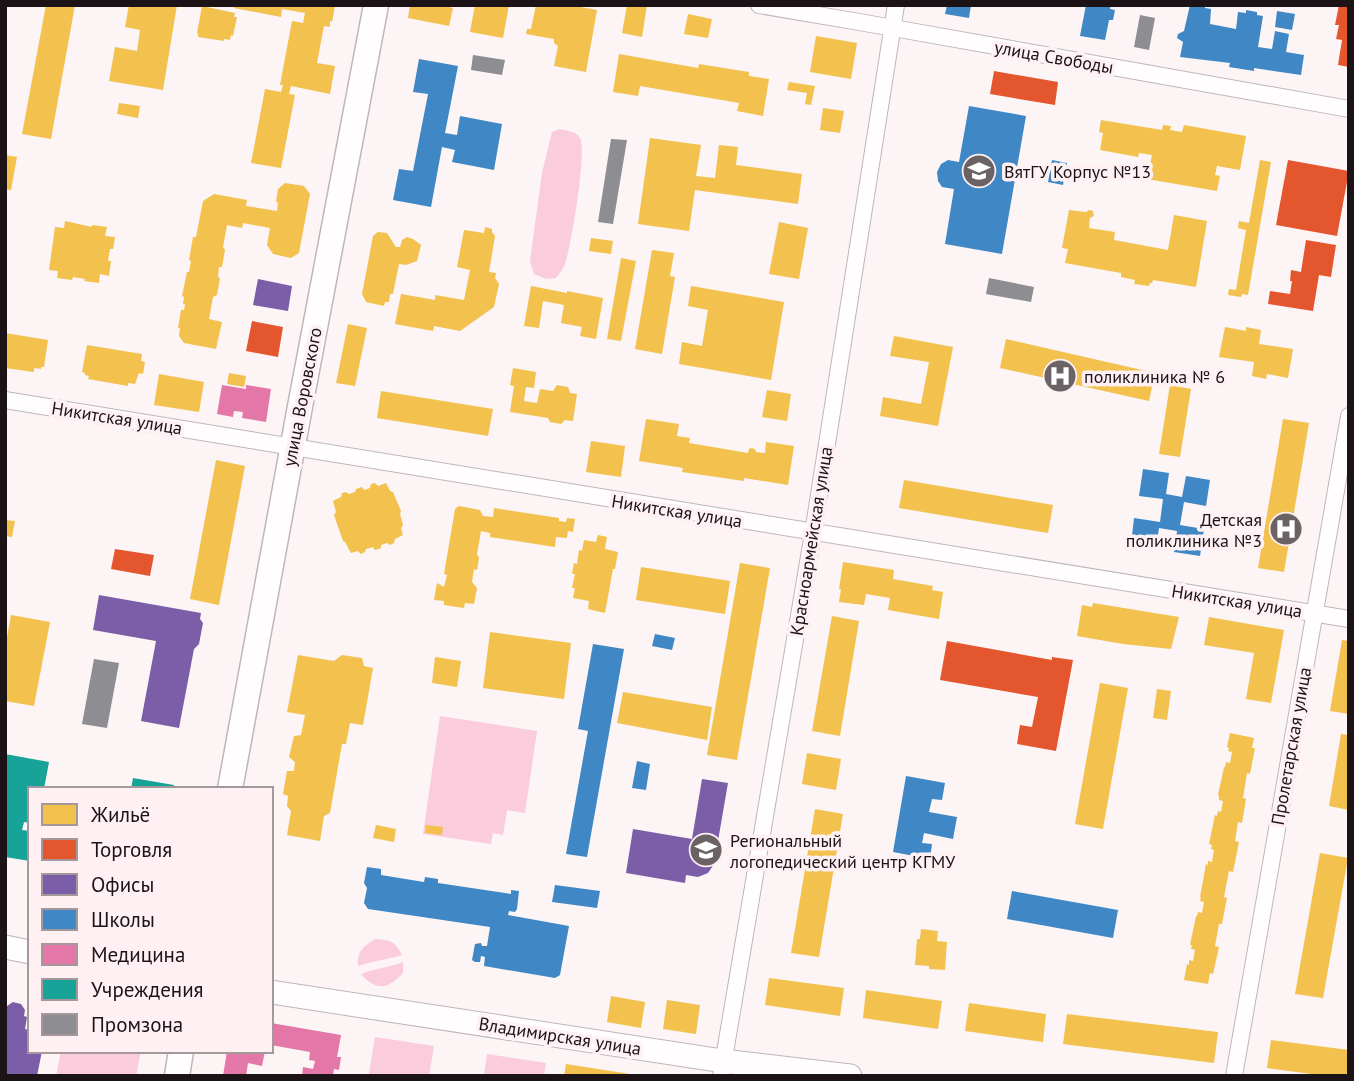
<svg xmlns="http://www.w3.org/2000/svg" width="1354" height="1081" font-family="'PT Sans',sans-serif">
	<rect width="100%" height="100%" fill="#fcf4f5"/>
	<!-- green -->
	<g fill="#fbccdc">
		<path d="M560 129C567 131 576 131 580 138 587 152 571 247 565 264 563 269 559 274 556 278L546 279 534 274 530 261 542 173 552 132Z"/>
		<path d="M440 716 537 731 525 813 507 810 503 835 493 833 491 844 423 834Z"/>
		<path d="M375 939C390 940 395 941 402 955 388 959 373 961 358 966 357 951 363 947 375 939Z"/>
		<path d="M403 962V973C388 989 377 992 361 974 375 968 389 968 403 962Z"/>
		<path d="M375 1037 434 1046 429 1076 369 1074Z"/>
		<path d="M61 1051H141L136 1076H56Z"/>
		<path d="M487 1054 546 1063 544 1076H484Z"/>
	</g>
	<!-- homes -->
	<g fill="#f2c14e">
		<path d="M46 5H75L51 139 22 134Z"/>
		<path d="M129 5H177L163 90 109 81 115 47 137 51 140 30 125 27Z"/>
		<path d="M235 5 335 6 332 22 330 21V27L324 26 317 63 335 66 330 94 291 86 289 94 295 95 281 168 251 163 265 89 281 92 283 85H280L292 21 303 23 305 13 282 9 281 17 234 8Z"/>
		<path d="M410 5H442L453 8 449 26 408 18Z"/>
		<path d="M475 5H509L503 38 470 32Z"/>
		<path d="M536 5H570L597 10 586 72 554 66 558 46 554 43V39L526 34 527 29H531Z"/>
		<path d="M627 5H647L642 37 622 33Z"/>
		<path d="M202 6 235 13 234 17H237L233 36 231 35 230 40 224 39V41L198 37V34L197 33Z"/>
		<path d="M688 14 712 19 708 38 684 34Z"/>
		<path d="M816 36 857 43 851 79 810 72Z"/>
		<path d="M619 54 698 68 699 64 749 72V76L769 79 763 116 737 111 739 103 640 86 638 96 613 92Z"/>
		<path d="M789 82 815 86 811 105 805 104 807 93 787 90Z"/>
		<path d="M119 103 140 106 138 118 117 114Z"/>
		<path d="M823 108 844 111 840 133 820 130Z"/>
		<path d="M1101 120 1162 130 1163 125 1171 126 1170 130 1182 132 1184 125 1246 136 1240 170 1217 166 1215 175 1220 176 1217 191 1147 179 1152 155 1139 153 1138 157 1100 150 1103 133 1099 132Z"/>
		<path d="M650 138 701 145 696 176 715 178 719 145 738 147 736 165 802 174 798 204 695 190 689 231 638 224Z"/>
		<path d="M5 155 17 157 11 190 5 189Z"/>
		<path d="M1260 160 1271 162 1248 295 1242 294 1241 297 1228 295 1229 289 1236 290 1246 230 1238 228 1239 221 1249 223Z"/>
		<path d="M285 183 304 186 310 194 299 253 291 258 273 254 267 245 270 228 243 223 242 228 227 225 223 247 225 250 222 267H219L218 277 220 278 217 295 213 297 209 319 222 322 216 349 184 343 179 336 180 328H178L181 310H184L185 304H183L184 297 182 296 187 272H189L191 261 189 260 193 237H196L203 201 214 194 247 200 246 206 277 211 278 202H276L278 189Z"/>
		<path d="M1069 210 1086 212 1089 210 1093 211 1094 216 1090 218 1089 228 1115 232 1114 240 1168 250 1174 215 1207 221 1196 287 1153 280 1152 283H1150L1149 286 1134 284 1135 280 1121 277V273L1065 263 1068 249 1062 248Z"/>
		<path d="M65 221 92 227V225L107 227 105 236 115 237 113 249H110L108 261H111L109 276 100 274 99 283 84 281 85 279 73 277 72 280 57 278 58 271 49 270 55 227 64 228Z"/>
		<path d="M779 222 808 228 799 279 769 274Z"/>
		<path d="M485 227 492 229V232L495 236 489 272 496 273 495 278 499 284 494 307 460 331 434 326 433 331 395 324 401 294 435 300V295L464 300 470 270 457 267 464 230 484 233Z"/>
		<path d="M378 232 387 233 396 247H400L402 240 407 237 413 239 421 245 417 261 406 265 399 264 393 294H390L389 302H385L384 306 366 302 362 294 373 236Z"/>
		<path d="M591 238 613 241 611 254 589 251Z"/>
		<path d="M652 250 674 253 670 276 675 277 662 354 635 349Z"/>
		<path d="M621 258 636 261 621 341 607 339Z"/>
		<path d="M531 286 567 293V291L603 298 596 339 580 336 582 327 561 323 564 305 543 301 539 328 524 326Z"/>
		<path d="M691 286 784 302 771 380 679 364 682 342 702 346 708 310 688 306Z"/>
		<path d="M348 324 367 328 355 386 336 383Z"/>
		<path d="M1225 327 1246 331V327L1261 330 1259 344 1293 349 1288 378 1267 374 1266 379 1252 376 1254 362 1219 357Z"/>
		<path d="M5 333 48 340 44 367H41V369L34 368V372L5 368Z"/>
		<path d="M894 336 953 347 938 426 880 416 883 397 921 404 929 362 890 356Z"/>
		<path d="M1006 339 1155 373 1149 401 1000 368Z"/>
		<path d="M87 345 142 354 141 361 145 362 143 374 139 373 135 384 128 383V386L88 379 89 376 85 375V373L82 372Z"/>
		<path d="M513 368 536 372 534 388 526 387 524 401 537 403 540 389 553 391 557 385 568 387 570 393 577 394 573 421 565 420 561 424 550 422 548 418 510 412 514 386 510 385Z"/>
		<path d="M229 373 246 376 244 387 227 384Z"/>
		<path d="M159 374 204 382 199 412 154 405Z"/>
		<path d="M1170 385 1191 389 1180 457 1159 454Z"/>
		<path d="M767 390 791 394 787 421 762 417Z"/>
		<path d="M381 391 493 409 488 436 377 418Z"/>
		<path d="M646 419 679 424 677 436 690 438 689 443 748 453 749 449 751 448 755 449 756 452 765 453 766 442 794 446 788 485 744 478V481L682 472 683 468 639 461Z"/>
		<path d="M1283 419 1309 423 1284 572 1258 568Z"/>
		<path d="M591 441 625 446 621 477 586 472Z"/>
		<path d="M216 460 245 466 219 605 190 599Z"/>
		<path d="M904 480 1053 505 1048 533 899 508Z"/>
		<path d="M375 483 378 486 386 483 390 491 393 492 401 511 400 514 403 525 401 528 403 535 395 539 394 543 390 545 387 543 381 545V548L375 550 373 547 366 549 365 552 361 554 358 551 351 553 345 542 343 541 334 515 336 512 333 501 341 497 342 493 346 492 349 494 355 492 356 489 362 487 364 490 370 488 371 484Z"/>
		<path d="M459 506 480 510 483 516 493 517 494 508 559 518V521L566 522 567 518 575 519 573 532 568 531 567 538 556 537 555 547 490 537V533L481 531 477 554 479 558 477 570 474 569 472 582 477 588 474 604 465 603 464 608 444 605V601L434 600 437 583 444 587 447 575 444 574 455 509Z"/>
		<path d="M5 520 15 521 12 537 5 536Z"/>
		<path d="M598 535 607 537 605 549 618 552 615 569H613L605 613 588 609 589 601 573 598 575 588H572L575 574H572L574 563 577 564 579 550 582 551 584 540 596 542Z"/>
		<path d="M843 562 894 570 893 579 933 586 932 590 943 592 939 619 888 610 890 598 866 594 864 605 839 602 841 589H839Z"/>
		<path d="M740 563 770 568 737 760 707 755Z"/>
		<path d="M641 567 730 581 725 614 636 600Z"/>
		<path d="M1093 603 1179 617 1171 649 1123 644 1077 636 1082 605 1092 607Z"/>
		<path d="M11 615 50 622 34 706 5 701V648Z"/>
		<path d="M832 616 859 621 840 736 812 731Z"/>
		<path d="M1209 617 1284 630 1271 703 1246 699 1254 653 1204 645Z"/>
		<path d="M490 632 571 643 564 699 483 688Z"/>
		<path d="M1342 640 1349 641V714L1330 711Z"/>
		<path d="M298 655 334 661 342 655 362 658 364 666 373 668 363 725 350 723 346 744H342L330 813 324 816 320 841 287 835 291 811 287 806 288 796 283 794 287 771H294L295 762 289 757 294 736 301 735 305 715 287 712Z"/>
		<path d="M435 657 461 661 457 687 432 683Z"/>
		<path d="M1100 683 1128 688 1103 829 1075 824Z"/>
		<path d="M1157 689 1171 691 1167 720 1153 718Z"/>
		<path d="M623 692 712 707 707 740 617 723Z"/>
		<path d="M1230 733 1254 738 1252 748H1255L1250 774 1247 773 1243 798 1246 799 1242 823 1238 822 1235 841 1239 842 1233 872 1229 871 1224 897 1227 898 1222 924H1219L1215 946 1219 947 1213 974 1210 973 1208 984 1184 980 1187 964 1189 965V960L1193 961 1195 950 1191 949 1192 945H1190L1196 916H1197L1198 912 1202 913 1204 902 1200 901 1201 897H1200L1206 864 1208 865V861L1212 862 1214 850 1211 849 1212 845 1209 844 1215 815 1217 816 1218 811 1221 812 1223 801 1219 800V796L1218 795 1224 767H1225L1226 762 1230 763 1232 752 1228 751 1229 748 1227 747Z"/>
		<path d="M1341 734 1349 735V810L1329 806Z"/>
		<path d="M807 753 841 759 836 790 802 784Z"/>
		<path d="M815 809 843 814 819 957 791 953Z"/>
		<path d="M376 825 396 829 394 842 373 838Z"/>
		<path d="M426 825 443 827 442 835 425 833Z"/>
		<path d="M1320 853 1348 858 1323 998 1295 994Z"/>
		<path d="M921 929 938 931 937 941 947 942 945 970 929 969V966L915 965 917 939H920Z"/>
		<path d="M769 978 844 988 840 1016 765 1005Z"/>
		<path d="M866 990 942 1001 938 1029 863 1018Z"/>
		<path d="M611 996 645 1002 641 1028 607 1022Z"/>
		<path d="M667 1000 700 1005 696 1034 663 1029Z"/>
		<path d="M969 1003 1046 1014 1043 1042 965 1031Z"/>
		<path d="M1067 1014 1218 1032 1214 1063 1063 1044Z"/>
		<path d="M1271 1040 1349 1050V1076H1326L1267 1068Z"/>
		<path d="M566 1064 630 1074V1076H564Z"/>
	</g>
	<!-- shops -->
	<g fill="#e4572e">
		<path d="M1339 5H1349V67L1338 65 1342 40 1336 39 1339 25H1335Z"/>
		<path d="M994 71 1058 82 1055 105 990 94Z"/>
		<path d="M1288 160 1349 171 1337 236 1276 225Z"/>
		<path d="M1306 240 1336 245 1331 277 1319 275 1313 311 1268 304 1270 291 1290 294 1292 281H1290L1291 270 1301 272Z"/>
		<path d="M252 321 283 327 278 357 246 351Z"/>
		<path d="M115 549 154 555 150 576 111 569Z"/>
		<path d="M947 641 1052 660V657L1073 660 1056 751 1017 744 1020 725 1032 727 1038 697 940 680Z"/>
	</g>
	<!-- offices -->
	<g fill="#7b5ea7">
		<path d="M258 279 292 286 288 311 253 305Z"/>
		<path d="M99 595 201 613 200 619 203 623 199 644 194 649 179 728 141 721 156 641 93 630Z"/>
		<path d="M702 779 728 783 714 864 708 873 698 877 686 875 685 883 626 873 633 829 692 839Z"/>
		<path d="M13 1002 21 1004 25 1010 24 1016 27 1017 25 1029 30 1030V1051H42L37 1076H5V1011L7 1006Z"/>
	</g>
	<!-- schools -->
	<g fill="#3f88c5">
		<path d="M947 5H971L969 18 945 14Z"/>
		<path d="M1086 5H1111L1110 9 1115 10 1113 20H1109L1105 40 1080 36Z"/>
		<path d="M1190 5H1205V8L1211 9 1210 24 1236 29 1238 12 1246 13V10L1257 12V15L1263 16 1258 47 1272 49 1275 31 1289 34 1286 52 1304 55 1301 75 1254 68V71L1229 67 1230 63 1180 57 1183 42 1177 38 1178 34 1184 31Z"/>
		<path d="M1277 11 1295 14 1292 30 1275 27Z"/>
		<path d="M419 59 458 66 445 133 457 135 460 116 502 124 494 170 452 162 455 150 442 147 431 207 393 200 399 169 413 171 428 94 413 92Z"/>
		<path d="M969 106 1026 116 1002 254 945 244 954 189 942 187 938 181 937 172 941 164 948 160 959 162Z"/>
		<path d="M1052 160 1067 163 1063 185 1048 182Z"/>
		<path d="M1143 469 1169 473 1166 494 1182 497 1186 476 1210 480 1206 506 1184 502 1180 525 1204 529 1200 556 1174 552 1177 531 1159 528 1156 549 1131 544 1134 518 1160 522 1163 499 1139 496Z"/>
		<path d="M655 634 675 638 672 650 652 646Z"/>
		<path d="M593 644 624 649 587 857 566 854 588 731 578 729Z"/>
		<path d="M637 761 650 764 646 790 632 788Z"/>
		<path d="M906 776 945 783 942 800 932 799 929 812 957 817 953 839 924 833 922 843 932 844 930 859 893 852Z"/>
		<path d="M367 867 381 869V875L424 882 425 877 438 879V883L511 894V890L519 891 517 909 515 912 509 911 508 915 569 926 560 975 555 978 484 966 485 957 481 956 480 962H475L472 960 475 944 481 943 482 946H487L490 927 368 909 364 903 367 888 364 883Z"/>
		<path d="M555 885 600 891 597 908 552 902Z"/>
		<path d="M1012 891 1118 910 1113 938 1007 919Z"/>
	</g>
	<!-- health -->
	<g fill="#e377a8">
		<path d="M222 385 246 389V385L271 389 266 422 242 418 243 412 234 411 233 417 217 414Z"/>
		<path d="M271 1023 341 1035 337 1057H341L339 1070 334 1069 333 1076H302L303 1067 313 1069 315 1061 309 1060 310 1052 271 1045Z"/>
		<path d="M227 1051H265L262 1066 248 1063 246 1076H223Z"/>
	</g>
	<!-- public -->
	<g fill="#17a398">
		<path d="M5 754 49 762 44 789H30V823L24 822 22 830 30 831V861L5 857Z"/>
		<path d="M133 778 174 785 173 789H131Z"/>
	</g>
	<!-- industry -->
	<g fill="#8d8d92">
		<path d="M1140 15 1155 18 1149 50 1134 47Z"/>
		<path d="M473 55 505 60 502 75 471 70Z"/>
		<path d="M611 139 627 140 613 224 598 222Z"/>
		<path d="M989 278 1034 287 1031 302 986 294Z"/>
		<path d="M94 659 119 663 107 728 82 724Z"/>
	</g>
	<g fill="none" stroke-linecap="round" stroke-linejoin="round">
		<defs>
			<g id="minor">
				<path d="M759 5 865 23 1349 109"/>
				<path d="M5 400 1349 619"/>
				<path d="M721 1076 813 533 896 5"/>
				<path d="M1234 1076 1349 416"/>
			</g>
			<g id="secondary">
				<path d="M5 947 30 952"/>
				<path d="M271 992 723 1061 850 1076"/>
			</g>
			<g id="primary">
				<path d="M230 789 299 412 376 5"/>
				<path d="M177 1076 181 1051"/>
			</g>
		</defs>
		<!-- minor casing -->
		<use href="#minor" stroke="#beb6b8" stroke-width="18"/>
		<!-- secondary casing -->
		<use href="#secondary" stroke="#beb6b8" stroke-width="25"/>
		<!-- primary casing -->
		<use href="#primary" stroke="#beb6b8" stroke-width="27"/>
		<!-- minor -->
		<use href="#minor" stroke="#fffdfe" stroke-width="16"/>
		<!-- secondary -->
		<use href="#secondary" stroke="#fffdfe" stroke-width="23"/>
		<!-- primary -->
		<use href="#primary" stroke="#fffdfe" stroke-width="24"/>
	</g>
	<!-- icons -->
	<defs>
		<symbol id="university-disc" viewBox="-11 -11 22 22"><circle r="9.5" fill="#6a6263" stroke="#fff0f4"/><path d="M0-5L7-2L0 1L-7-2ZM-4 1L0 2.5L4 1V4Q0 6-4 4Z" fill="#fff"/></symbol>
		<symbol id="hospital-disc" viewBox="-11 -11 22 22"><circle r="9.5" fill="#6a6263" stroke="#fff0f4"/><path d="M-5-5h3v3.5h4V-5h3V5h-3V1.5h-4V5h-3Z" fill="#fff"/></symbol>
	</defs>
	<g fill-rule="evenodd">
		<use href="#university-disc" x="960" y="152" width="38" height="38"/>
		<use href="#hospital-disc" x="1041" y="357" width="38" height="38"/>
		<use href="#hospital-disc" x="1267" y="510" width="38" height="38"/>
		<use href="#university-disc" x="687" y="831" width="38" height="38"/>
	</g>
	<g text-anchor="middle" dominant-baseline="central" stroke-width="7" stroke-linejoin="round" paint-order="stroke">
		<!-- street labels -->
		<g font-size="18" fill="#1b1315" stroke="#fff0f4">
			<text transform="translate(1054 57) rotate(10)">улица Свободы</text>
			<text transform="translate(302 397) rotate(-79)">улица Воровского</text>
			<text transform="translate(117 418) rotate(9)">Никитская улица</text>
			<text transform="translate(677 511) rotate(9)">Никитская улица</text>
			<text transform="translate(811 541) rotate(-81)">Красноармейская улица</text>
			<text transform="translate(1237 601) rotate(9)">Никитская улица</text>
			<text transform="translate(1291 746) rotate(-80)">Пролетарская улица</text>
			<text transform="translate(560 1036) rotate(9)">Владимирская улица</text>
		</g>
		<!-- poi labels -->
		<g font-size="18" fill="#1b1315" stroke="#fff0f4" text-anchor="start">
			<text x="1004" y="171">ВятГУ Корпус №13</text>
			<text x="1084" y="376">поликлиника № 6</text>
			<text x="1262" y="519" text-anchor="end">Детская<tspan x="1262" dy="21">поликлиника №3</tspan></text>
			<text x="730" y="840">Региональный<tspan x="730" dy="21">логопедический центр КГМУ</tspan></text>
		</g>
	</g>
	<!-- border -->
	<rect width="1354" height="1081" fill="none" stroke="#1b1315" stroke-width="14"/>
	<!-- legend -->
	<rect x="28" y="787" width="245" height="266" fill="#fff0f4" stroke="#a4989b" stroke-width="2"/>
	<rect x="42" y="804" width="35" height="21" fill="#f2c14e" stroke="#a4989b" stroke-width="2"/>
	<text x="91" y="822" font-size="21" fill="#1b1315">Жильё</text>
	<rect x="42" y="839" width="35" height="21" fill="#e4572e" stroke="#a4989b" stroke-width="2"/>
	<text x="91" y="857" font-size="21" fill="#1b1315">Торговля</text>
	<rect x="42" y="874" width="35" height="21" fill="#7b5ea7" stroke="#a4989b" stroke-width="2"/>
	<text x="91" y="892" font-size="21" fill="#1b1315">Офисы</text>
	<rect x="42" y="909" width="35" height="21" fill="#3f88c5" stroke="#a4989b" stroke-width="2"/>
	<text x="91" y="927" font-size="21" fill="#1b1315">Школы</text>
	<rect x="42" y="944" width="35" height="21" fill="#e377a8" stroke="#a4989b" stroke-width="2"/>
	<text x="91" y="962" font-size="21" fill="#1b1315">Медицина</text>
	<rect x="42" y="979" width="35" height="21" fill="#17a398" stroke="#a4989b" stroke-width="2"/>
	<text x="91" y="997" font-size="21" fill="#1b1315">Учреждения</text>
	<rect x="42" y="1014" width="35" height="21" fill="#8d8d92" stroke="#a4989b" stroke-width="2"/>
	<text x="91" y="1032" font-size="21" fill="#1b1315">Промзона</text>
</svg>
